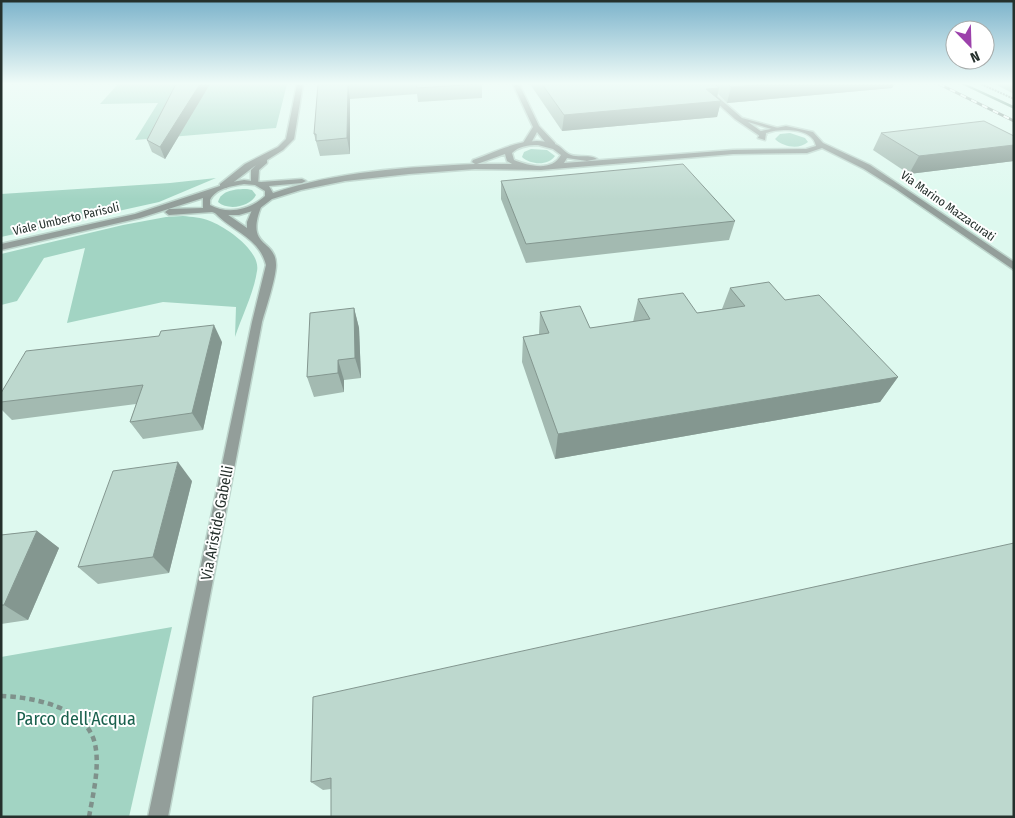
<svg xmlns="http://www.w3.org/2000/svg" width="1015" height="818" font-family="'Fira Sans Condensed',sans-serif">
	<rect width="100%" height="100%" fill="#def9ef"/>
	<!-- green -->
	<g fill="#a2d4c3">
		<path d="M118 84H287L276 128 135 140 158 103 100 104Z"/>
		<path d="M790 133 805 138 808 142C799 150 783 147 775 139L780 134Z"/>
		<path d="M531 149 547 150 555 156C548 166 531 165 522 157L524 152Z"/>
		<path d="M216 178 159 202 1 237V194L170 183Z"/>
		<path d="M247 189 252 190 256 195C250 207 228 211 218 202 221 190 236 189 247 189Z"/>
		<path d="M183 216C192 217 201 217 210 221 226 227 261 251 257 271 254 292 242 316 235 337L236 307 163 302 67 323 85 248 44 258 17 301 1 305V254L123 225 166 217Z"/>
		<path d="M172 627 129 817H1V657Z"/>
	</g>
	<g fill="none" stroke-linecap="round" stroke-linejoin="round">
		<!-- stream -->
		<path fill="#608b7c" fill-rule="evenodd" d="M961 84H966L1014 106V109Z"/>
		<defs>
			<g id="minor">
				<path d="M297 84H303L294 139 283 150 267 160V163L259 170 258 185 251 183V170L256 165 226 188H220V184L245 164 278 147 286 139Z"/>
				<path d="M513 84H519L539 126 555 143V147H549L537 132 530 145 523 143 533 127Z"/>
				<path d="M696 84H703L742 118 778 128 775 130 748 122 766 135 760 136 735 119Z"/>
				<path d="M254 205 261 207C245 249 276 238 276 265 276 278 266 308 262 322L168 817H148L252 322 266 265C259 237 231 231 214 212L221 210 247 228V222Z"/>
			</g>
			<path id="tertiary" d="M786 126 813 132 823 143 870 165 1014 262V270L896 189 864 169 822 148 807 153 733 154 541 170 475 169 409 174 345 181 301 190 272 199 259 209 239 215H221L212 212 169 215 165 212 169 209 203 208V198L140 218 1 250V244L135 214 232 182 244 180 261 182 302 179 306 181 302 183 269 186 273 193C337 171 408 167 475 164L472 162 473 160C499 151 527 134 555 144 561 146 565 153 571 155 579 158 590 154 597 159L587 161 567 158 564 163 733 150 806 149 816 146C813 127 780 128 766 133L765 140 758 138 761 131ZM538 145 553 149 561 155C552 172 529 166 514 160L512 153C519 146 528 145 538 145ZM505 154 507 161 512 164H477ZM244 184 255 185 265 191V196C250 210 228 215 210 205V200C216 188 232 186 244 184Z"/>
		</defs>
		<!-- minor casing -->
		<use href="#minor" stroke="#bdd5cc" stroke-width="3"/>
		<!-- tertiary casing -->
		<use href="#tertiary" stroke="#bdd5cc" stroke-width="3"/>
		<!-- path-far1 -->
		<path stroke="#7f918b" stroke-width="2" stroke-dasharray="2 1" stroke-linecap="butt" d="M981 84 1014 99"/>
		<!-- path -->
		<path stroke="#7f918b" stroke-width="4.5" stroke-dasharray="5.5 4" stroke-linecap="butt" d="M1 696C32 697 87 707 95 744 100 767 93 794 89 817"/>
		<!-- minor -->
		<use href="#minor" fill="#939e9a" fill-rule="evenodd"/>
		<!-- tertiary -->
		<use href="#tertiary" fill="#939e9a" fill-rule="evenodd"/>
		<defs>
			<path id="rail" d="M939 84 1014 121"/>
		</defs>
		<!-- rail casing -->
		<use href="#rail" stroke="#6c7d77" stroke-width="3"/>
		<!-- rail -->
		<use href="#rail" stroke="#fff" stroke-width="2" stroke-dasharray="6" stroke-linecap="butt"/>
	</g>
	<!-- wall -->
	<g fill="#a3bab1">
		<path d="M176 84H210L165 159 152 152 147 140Z"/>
		<path d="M318 84H482V98L418 102 417 94 350 99V154L320 156 314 134Z"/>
		<path d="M530 84H894L892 88 727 103 718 94 717 98 721 101 717 117 562 131Z"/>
		<path d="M995 84H1014V94Z"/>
		<path d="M881 133 1014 136V161L909 174 873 150Z"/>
		<path d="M501 181 735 221 729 240 526 263 501 199Z"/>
		<path d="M730 288 785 300 898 377 880 402 555 459 522 362 523 337 539 334 540 312 590 328 633 322 638 299 697 313 722 309Z"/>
		<path d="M354 308 359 328 361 378 344 380V392L314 397 307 377Z"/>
		<path d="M222 342 203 430 143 439 130 422 136 404 12 420 1 409V393Z"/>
		<path d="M192 481 169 573 98 584 78 567Z"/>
		<path d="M37 531 59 548 28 620 1 624V535Z"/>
		<path d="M1014 543 331 789 323 790 311 782Z"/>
	</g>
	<!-- shaded-wall -->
	<g fill="#849790">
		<path d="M200 84H210L165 159 160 147Z"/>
		<path d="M763 84H894L892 88 727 103 731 87Z"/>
		<path d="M348 85 350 99V154L347 138Z"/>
		<path d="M719 88 716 101H721L717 117 562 131 564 115 706 89Z"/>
		<path d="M1014 145V161L909 174 919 156Z"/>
		<path d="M354 308 359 328 361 378 355 358Z"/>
		<path d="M214 325 222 342 203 430 192 413Z"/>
		<path d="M338 360 344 380V392L338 373Z"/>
		<path d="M898 377 880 402 555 459 558 434Z"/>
		<path d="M178 462 192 481 169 573 153 557Z"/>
		<path d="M37 531 59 548 28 620 4 605Z"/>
	</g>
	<!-- building -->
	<g fill="#bdd8ce" stroke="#849790">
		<path d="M176 84H200L160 147 147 140Z"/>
		<path d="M318 84H358L348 85 347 138 316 141V134H314Z"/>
		<path d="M416 84H478L417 88Z"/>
		<path d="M542 84H715L719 88 706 89 721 101 564 115Z"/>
		<path d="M728 84H763L731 87Z"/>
		<path d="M984 121 1014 136V145L919 156 881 133Z"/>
		<path d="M683 164 735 221 526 244 501 181Z"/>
		<path d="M769 282 785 300 819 295 898 377 558 434 523 337 549 333 540 312 580 306 590 328 650 319 638 299 683 293 697 313 745 306 730 288Z"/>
		<path d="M354 308 355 358 338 360V373L307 377 310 313Z"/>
		<path d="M214 325 192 413 130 422 143 385 1 402V393L26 351 159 336 161 331Z"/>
		<path d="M178 462 153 557 78 567 113 471Z"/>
		<path d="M37 531 4 605H1V535Z"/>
		<path d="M1014 543V817H331V778L311 782 313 697Z"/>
	</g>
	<!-- sky -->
	<linearGradient id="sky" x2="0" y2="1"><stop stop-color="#7cb3cb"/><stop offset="0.42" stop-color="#f0fcf8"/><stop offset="1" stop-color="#f0fcf8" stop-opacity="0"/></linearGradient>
	<rect width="1015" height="199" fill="url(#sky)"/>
	<g text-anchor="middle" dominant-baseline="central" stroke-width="4" stroke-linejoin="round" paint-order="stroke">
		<!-- far-street labels -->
		<g font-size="12" fill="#25302c" stroke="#fff">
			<text transform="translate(948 206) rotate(35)">Via Marino Mazzacurati</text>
			<text transform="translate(66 219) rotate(-13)">Viale Umberto Parisoli</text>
		</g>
		<!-- street labels -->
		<g font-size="15" fill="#25302c" stroke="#fff">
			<text transform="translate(217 523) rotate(-79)">Via Aristide Gabelli</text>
		</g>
		<!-- near-park labels -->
		<g font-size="18" fill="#19604d" stroke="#fff">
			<text x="76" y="719">Parco dell'Acqua</text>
		</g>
	</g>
	<!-- border -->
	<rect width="1015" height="818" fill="none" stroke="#25302c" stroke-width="5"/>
	<!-- north arrow -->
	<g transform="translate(970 45) rotate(157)"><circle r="24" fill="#ffffff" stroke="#a8acab"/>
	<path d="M0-4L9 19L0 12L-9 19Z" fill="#9c41ab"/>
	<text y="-8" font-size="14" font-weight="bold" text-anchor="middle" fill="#25302c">N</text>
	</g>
</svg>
